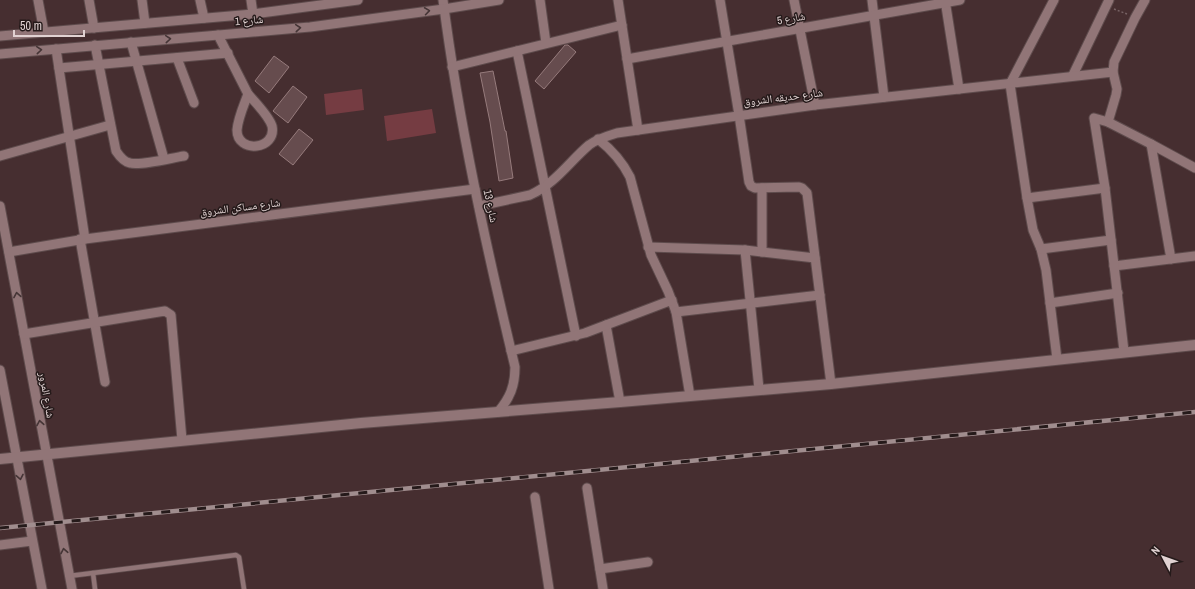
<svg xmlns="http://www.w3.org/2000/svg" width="1195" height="589" font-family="'Archivo Narrow','Noto Naskh Arabic',sans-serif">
	<rect width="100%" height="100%" fill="#462e30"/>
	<!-- green -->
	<g fill="#753c42">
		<path d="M362 89 364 110 326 115 324 94Z"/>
		<path d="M432 109 436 133 387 141 384 116Z"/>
	</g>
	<!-- building -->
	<g fill="#664c4e" stroke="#967b7c">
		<path d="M565 45H568L576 52 544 89 535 81Z"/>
		<path d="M274 56 289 67 269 93 255 81Z"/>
		<path d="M493 71 505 131H506L513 178 499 181 490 122 480 73Z"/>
		<path d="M293 86 307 97 288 123 273 111Z"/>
		<path d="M299 129 313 140 293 165 279 154Z"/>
	</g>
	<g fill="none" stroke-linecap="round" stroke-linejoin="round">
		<defs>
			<g id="lane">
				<path d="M93 573 95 589"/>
				<path d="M69 576 236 555 239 557 244 589"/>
			</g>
			<g id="street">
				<path d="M38 0 44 32"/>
				<path d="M89 0 94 28"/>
				<path d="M142 0 145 23"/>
				<path d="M200 0 204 18"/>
				<path d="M251 0 253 14"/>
				<path d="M443 0C459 124 486 246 515 367 515 386 510 398 498 412"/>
				<path d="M540 0 546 43"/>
				<path d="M618 0 638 130"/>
				<path d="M720 0 739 115 749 182 751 186 755 188 799 187 802 188 807 193 831 384"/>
				<path d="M794 0 815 105"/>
				<path d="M872 0 884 97"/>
				<path d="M945 0 959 89"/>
				<path d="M1054 0 1010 84 1027 198 1033 230 1041 249 1046 270 1057 359"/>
				<path d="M218 35 248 94"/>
				<path d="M0 36 253 14 358 0"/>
				<path d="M131 42 164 159"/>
				<path d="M95 45 116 151C120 157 124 162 130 163 141 166 171 158 184 156"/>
				<path d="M56 49 85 239"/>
				<path d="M517 51 576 336"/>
				<path d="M0 54 310 27 444 9 499 0"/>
				<path d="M177 58 194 103"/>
				<path d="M627 59 960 0"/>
				<path d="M452 67 622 25"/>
				<path d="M59 68 228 53"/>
				<path d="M1073 75 1109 0"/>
				<path d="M248 94C255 102 269 116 272 126 277 150 237 154 237 130 238 118 244 105 248 94Z"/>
				<path d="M1108 122 1116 95 1117 89 1113 72 1114 62 1135 18 1145 0"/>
				<path d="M598 139C612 150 622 161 630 177L651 255 668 291 676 312 690 396"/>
				<path d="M1151 144 1171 259"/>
				<path d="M0 156 110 125"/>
				<path d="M1027 198 1105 188"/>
				<path d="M0 206 72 589"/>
				<path d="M479 206 530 195C555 184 569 162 589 145 597 139 607 136 617 133L815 105 1113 72"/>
				<path d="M80 239 105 382"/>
				<path d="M648 247 745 250 815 258"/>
				<path d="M1041 249 1111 240"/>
				<path d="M745 250 759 389"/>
				<path d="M9 252 85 239 475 189"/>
				<path d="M762 252V188"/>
				<path d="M1114 266 1195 256"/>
				<path d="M1050 303 1118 293"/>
				<path d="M676 312 820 295"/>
				<path d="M606 325 620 402"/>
				<path d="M24 334 165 311 171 315 182 440"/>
				<path d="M511 351 585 333 672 300"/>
				<path d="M1124 351 1105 188 1094 118 1108 122 1151 144 1195 168"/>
				<path d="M0 370 42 589"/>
				<path d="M587 488 603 589"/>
				<path d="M535 497 549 589"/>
				<path d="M0 545 32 541"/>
				<path d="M600 569 648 562"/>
			</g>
			<path id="secondary" d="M0 459 361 423 620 402 831 384 1195 345"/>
		</defs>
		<!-- lane casing -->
		<use href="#lane" stroke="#5e4b4c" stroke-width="6"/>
		<!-- street casing -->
		<use href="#street" stroke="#5e4b4c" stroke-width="11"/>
		<!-- secondary casing -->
		<use href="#secondary" stroke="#5e4b4c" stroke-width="12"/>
		<!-- path -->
		<path stroke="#786365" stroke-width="1.5" stroke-dasharray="2 2" stroke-linecap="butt" d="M1114 9 1127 14"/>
		<!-- lane -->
		<use href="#lane" stroke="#917577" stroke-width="4.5"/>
		<!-- street -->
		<use href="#street" stroke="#917577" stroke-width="9"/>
		<!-- secondary -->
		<use href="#secondary" stroke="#917577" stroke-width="10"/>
		<defs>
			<path id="rail" d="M0 528 1195 412"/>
		</defs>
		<!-- rail casing -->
		<use href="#rail" stroke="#a08d8e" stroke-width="4.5"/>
		<!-- rail -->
		<use href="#rail" stroke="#251a1a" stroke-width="3" stroke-dasharray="9" stroke-linecap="butt"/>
	</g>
	<!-- one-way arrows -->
	<defs><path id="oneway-chevron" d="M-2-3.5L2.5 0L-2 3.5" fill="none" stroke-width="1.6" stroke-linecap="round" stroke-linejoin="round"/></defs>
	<g stroke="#453536">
		<use href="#oneway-chevron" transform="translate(427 11) rotate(-8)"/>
		<use href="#oneway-chevron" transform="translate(298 28) rotate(-5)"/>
		<use href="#oneway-chevron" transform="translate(168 39) rotate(-5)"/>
		<use href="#oneway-chevron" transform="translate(39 50) rotate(-5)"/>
		<use href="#oneway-chevron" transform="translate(17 295) rotate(-100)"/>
		<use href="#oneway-chevron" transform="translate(40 423) rotate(-100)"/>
		<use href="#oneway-chevron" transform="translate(20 477) rotate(79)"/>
		<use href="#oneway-chevron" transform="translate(64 551) rotate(-101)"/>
	</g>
	<g text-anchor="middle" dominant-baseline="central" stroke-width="3" stroke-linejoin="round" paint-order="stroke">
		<!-- street labels -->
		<g font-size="11" fill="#e1d2d2" stroke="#251a1a">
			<text transform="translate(791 18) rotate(-10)">شارع 5</text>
			<text transform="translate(249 20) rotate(-5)">شارع 1</text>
			<text transform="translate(783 97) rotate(-7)">شارع حديقه الشروق</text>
			<text transform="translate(491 206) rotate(78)">شارع 13</text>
			<text transform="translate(240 207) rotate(-7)">شارع مساكن الشروق</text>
			<text transform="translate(47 395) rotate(80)">شارع المرور</text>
		</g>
	</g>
	<!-- north arrow -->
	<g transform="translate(1163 557) rotate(311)" stroke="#251a1a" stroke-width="3" paint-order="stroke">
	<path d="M0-3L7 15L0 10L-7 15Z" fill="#e1d2d2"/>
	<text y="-6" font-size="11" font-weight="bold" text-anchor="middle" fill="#e1d2d2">N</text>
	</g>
	<!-- scale -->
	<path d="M14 30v6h70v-6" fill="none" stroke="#e1d2d2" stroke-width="2"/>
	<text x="20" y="30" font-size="12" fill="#e1d2d2" stroke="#251a1a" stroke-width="3" paint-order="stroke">50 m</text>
</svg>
